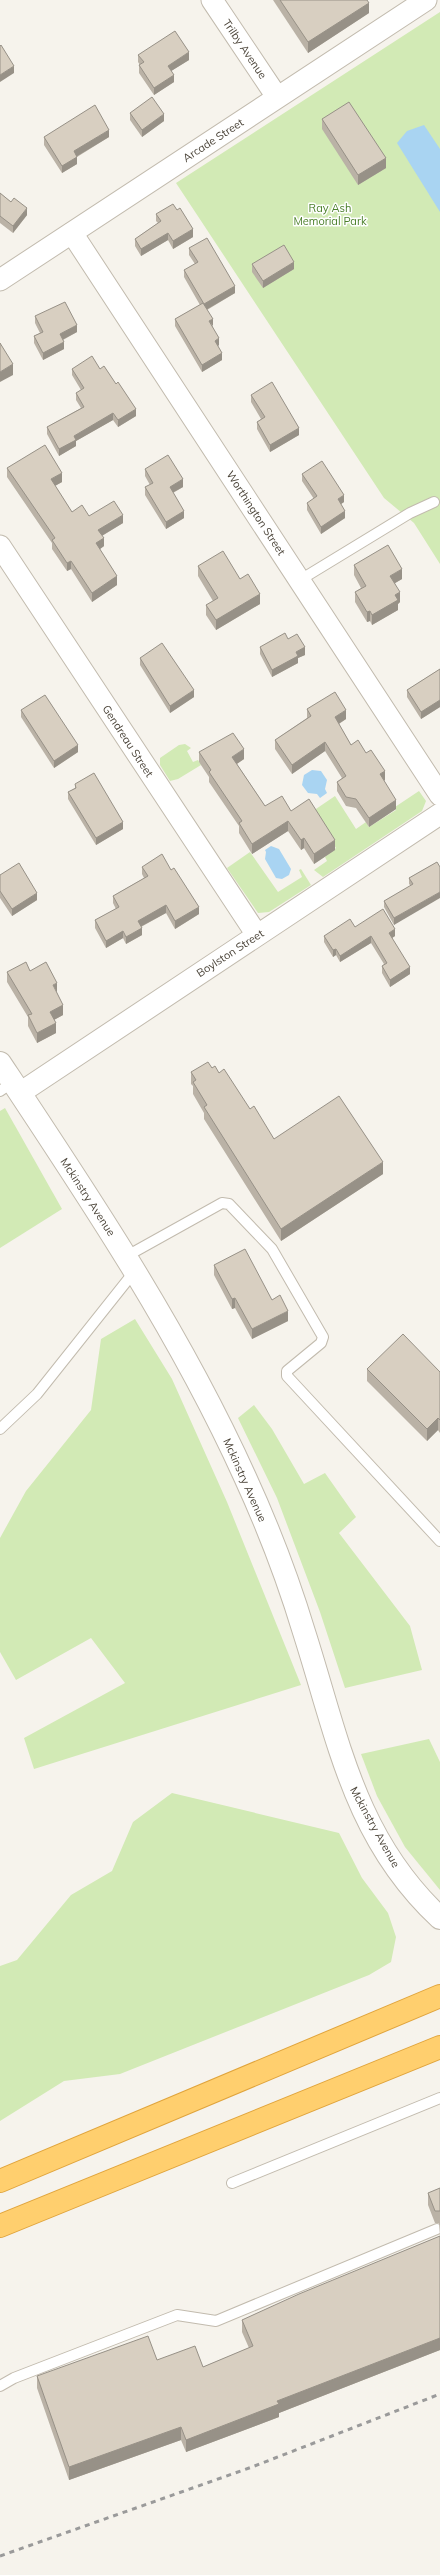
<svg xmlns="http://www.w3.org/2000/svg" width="440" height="2575" font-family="Mulish,sans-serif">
	<rect width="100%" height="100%" fill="#f6f3ec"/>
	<!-- green -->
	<g fill="#d2eab5">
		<path d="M440 12V564L414 523 384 498 176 183Z"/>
		<path d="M185 744 191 748 187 751 193 762 198 760 201 765 178 779 170 781 160 765V758L179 745Z"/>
		<path d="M419 791 426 801 422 811 323 877 314 870 327 861 325 857 336 848 313 811 335 796 356 829 366 822 369 827 396 810 395 807Z"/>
		<path d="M250 852 278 892 302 877 299 870 301 869 311 885 269 912 258 913 227 868Z"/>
		<path d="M5 1108 62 1209 0 1248V1111Z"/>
		<path d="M135 1319 172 1379 227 1502 301 1685 34 1769 24 1738 125 1683 91 1638 16 1680 0 1652V1538L26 1491 91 1410 101 1339Z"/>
		<path d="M254 1405 272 1429 304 1484 325 1473 356 1517 339 1533 410 1626 422 1670 345 1688 320 1612 277 1498 238 1418Z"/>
		<path d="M429 1739 440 1762V1890L405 1847 377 1796 361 1754Z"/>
		<path d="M172 1793 339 1833 362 1878 388 1913 396 1937 391 1962 369 1975 120 2074 64 2081 0 2121V1966L17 1960 71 1895 112 1871 133 1822Z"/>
	</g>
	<!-- water -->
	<g fill="#a9d4f2">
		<path d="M424 125 440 149V212L397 143 407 131Z"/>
		<path d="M312 770 321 771 327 780 325 789 327 793 320 798 317 794 308 793 302 785 304 775Z"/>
		<path d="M271 846 279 849 291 869 289 875 282 879 276 878 265 859 266 852 265 850Z"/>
	</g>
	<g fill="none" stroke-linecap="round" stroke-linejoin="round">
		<defs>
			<g id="service">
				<path d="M300 580 410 513 434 502"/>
				<path d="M0 1091 13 1082"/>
				<path d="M125 1257 222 1203 229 1204 272 1249 323 1337 321 1343 287 1371V1376L440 1541"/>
				<path d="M0 1429 37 1394 134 1272"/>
				<path d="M232 2183 440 2098"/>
				<path d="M0 2386 14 2378 177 2315 216 2321 437 2229"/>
			</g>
			<g id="minor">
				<path d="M212 0 277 97"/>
				<path d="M72 233 440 795"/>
				<path d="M0 280 426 0"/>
				<path d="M0 546 257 935"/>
				<path d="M20 1093 440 814"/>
			</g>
			<path id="tertiary" d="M0 1063C89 1197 179 1331 245 1477 268 1527 288 1579 304 1632 338 1738 354 1838 440 1918"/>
			<g id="motorway">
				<path d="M0 2181 440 1996"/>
				<path d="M0 2226 440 2047"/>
			</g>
		</defs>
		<!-- service casing -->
		<use href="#service" stroke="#c2bbae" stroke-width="12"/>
		<!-- minor casing -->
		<use href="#minor" stroke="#c2bbae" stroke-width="23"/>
		<!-- tertiary casing -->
		<use href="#tertiary" stroke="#c2bbae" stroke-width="24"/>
		<!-- motorway casing -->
		<use href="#motorway" stroke="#e0a43c" stroke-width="24"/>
		<!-- service -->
		<use href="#service" stroke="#fff" stroke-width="10"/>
		<!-- minor -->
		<use href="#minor" stroke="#fff" stroke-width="21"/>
		<!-- tertiary -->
		<use href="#tertiary" stroke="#fff" stroke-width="22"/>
		<!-- motorway -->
		<use href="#motorway" stroke="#ffcf6e" stroke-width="22"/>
		<!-- rail -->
		<path stroke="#9a9a9a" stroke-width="3" stroke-dasharray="5 5" stroke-linecap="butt" d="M0 2556 252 2467 440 2394"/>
	</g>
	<!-- wall -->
	<g fill="#bab2a6">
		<path d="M273 0H367L369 13 308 53Z"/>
		<path d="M138 55 189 60 171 71 174 82 154 95 139 73V65H140L138 62Z"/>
		<path d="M130 113 164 121 142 137 130 120Z"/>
		<path d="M322 119 386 168 358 185 322 129Z"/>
		<path d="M44 137H109L77 157V164L62 173 44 145Z"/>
		<path d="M0 193 27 215 13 233 0 223Z"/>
		<path d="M156 214 193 237 173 249 168 240 141 256 135 246V239L158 223 156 221Z"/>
		<path d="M189 248 235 293 207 310 219 345 218 346 222 360 202 372 175 326V319L200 305 184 277V270L195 264 189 255Z"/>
		<path d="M252 264 294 269 263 288 252 272Z"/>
		<path d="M35 316 77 332 63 340 64 349 43 360 34 343V336L40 333 35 323Z"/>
		<path d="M72 369H100L136 416 118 427 113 420 76 441V446L59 456 47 434V427L81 408 76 400V393L81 390 72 375Z"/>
		<path d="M251 395 299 435 270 452 257 429V422L261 419 251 402Z"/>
		<path d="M7 468 62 482 55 486 72 512 123 523 102 536 104 546 100 549 117 585 92 602 71 569 67 571 52 549V543L7 477Z"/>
		<path d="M145 469 183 487 173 493 184 518 166 529 145 495V487L150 485 145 476Z"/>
		<path d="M302 474 344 502 341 504 345 518 321 534 307 510V503L314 499 302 481Z"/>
		<path d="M354 565 402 579 395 583 400 602 398 604V610L372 625 370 621 367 622 355 602V592L361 588 354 575Z"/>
		<path d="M198 566 240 579 260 604 216 630 206 615V605L213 601 198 576Z"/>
		<path d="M288 639 305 655 298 658V663L272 677 260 654V647Z"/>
		<path d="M140 658 194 697 170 713 140 665Z"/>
		<path d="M440 669V707L421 719 407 697V690Z"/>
		<path d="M307 709 346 719 339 724 351 745 385 780 384 781 396 809 369 827 356 808 346 806 337 791V782L342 778 325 751 292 774 275 749V740L307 718Z"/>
		<path d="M21 710 78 752 54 768 21 717Z"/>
		<path d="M199 752 244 759 237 764 265 806 291 811 335 850 314 864 304 848 301 850 288 831 252 854 239 833V826L209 782V777L199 762Z"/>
		<path d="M75 784 123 829 96 845 68 799V792L75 788Z"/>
		<path d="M437 862 394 925 384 907V901L411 886 409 884V878Z"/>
		<path d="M142 867 199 914 175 929 166 913 141 927 142 935 126 944 123 938 106 948 95 928V920L116 909 113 903V896L144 878 142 874Z"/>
		<path d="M0 875 37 900 12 916 0 898Z"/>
		<path d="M355 927 395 936 392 938 410 974 390 987 382 973V966L384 964 371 943 340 962 336 955 333 957 324 942V936Z"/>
		<path d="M30 971 57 993 63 1015 54 1020 56 1033 37 1043 28 1026V1017L7 982V972Z"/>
		<path d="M212 1068 219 1073 274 1139 383 1174 281 1241 204 1119V1113L193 1094V1086L191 1084V1072Z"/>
		<path d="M214 1265 272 1300 288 1321 252 1339 235 1308 232 1309 214 1275Z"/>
		<path d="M367 1369 440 1372V1433L438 1430 427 1441 367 1381Z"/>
		<path d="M440 2188V2350L279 2413V2417L186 2452 181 2440 69 2480 37 2388V2376L157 2360 203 2367 249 2348 242 2332V2320L440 2236 439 2223H435L428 2205V2193Z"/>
	</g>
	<!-- shaded-wall -->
	<g fill="#979187">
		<path d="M369 3V13L308 53V42Z"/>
		<path d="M189 52V60L168 73V66Z"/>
		<path d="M14 66V73L0 82V75Z"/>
		<path d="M174 75V82L154 95V88Z"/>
		<path d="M164 114V121L142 137V130Z"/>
		<path d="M109 130V137L74 158V151Z"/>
		<path d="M77 157V164L62 173V166Z"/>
		<path d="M386 158V168L358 185V175Z"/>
		<path d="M27 208V215L13 233V226Z"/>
		<path d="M193 229V237L173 249V241Z"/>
		<path d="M168 233V240L141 256V249Z"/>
		<path d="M294 262V269L263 288V281Z"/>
		<path d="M235 286V293L204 311V304Z"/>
		<path d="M213 319V326L209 321Z"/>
		<path d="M77 325V332L60 341V334Z"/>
		<path d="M219 338V345L215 348V341Z"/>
		<path d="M64 342V349L43 360V353Z"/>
		<path d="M222 353V360L202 372V365Z"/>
		<path d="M13 364V375L0 382V372Z"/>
		<path d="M136 409V416L118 427V420Z"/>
		<path d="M113 413V420L76 441V446L59 456V449L74 436Z"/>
		<path d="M299 428V435L270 452V445Z"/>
		<path d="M62 473V482L51 488V479Z"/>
		<path d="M183 479V487L170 494V487Z"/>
		<path d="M344 495V502L338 506V499Z"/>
		<path d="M184 511V518L166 529V522Z"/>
		<path d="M345 511V518L321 534V527Z"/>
		<path d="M123 515V523L98 538V530Z"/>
		<path d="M104 538V546L96 552V543Z"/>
		<path d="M71 561V569L67 571V563Z"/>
		<path d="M402 569V579L390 586V576Z"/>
		<path d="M117 576V585L92 602V593Z"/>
		<path d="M400 592V602L398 604V610L372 625V615L395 595Z"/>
		<path d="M260 594V604L216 630V620Z"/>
		<path d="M370 611V621L367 622V612Z"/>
		<path d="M305 647V655L298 658V663L272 677V670L296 652Z"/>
		<path d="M194 690V697L170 713V706Z"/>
		<path d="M440 700V707L421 719V712Z"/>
		<path d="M346 710V719L335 726V717Z"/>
		<path d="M325 742V751L292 774V765Z"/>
		<path d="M78 745V752L54 768V761Z"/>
		<path d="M244 749V759L232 767V757Z"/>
		<path d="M385 771V780L380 783V774Z"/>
		<path d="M396 800V809L369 827V818Z"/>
		<path d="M288 821V831L252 854V844Z"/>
		<path d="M123 822V829L96 845V838Z"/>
		<path d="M304 838V848L301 850V840Z"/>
		<path d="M335 840V850L314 864V854Z"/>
		<path d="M440 892V898L394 925V918Z"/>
		<path d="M37 893V900L12 916V909Z"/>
		<path d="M166 905V913L138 928V921Z"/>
		<path d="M199 907V914L175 929V921Z"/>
		<path d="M142 928V935L126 944V937Z"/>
		<path d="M395 929V936L389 940V933Z"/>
		<path d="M123 931V938L106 948V941Z"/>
		<path d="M371 936V943L340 962V956Z"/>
		<path d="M336 949V955L333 957V950Z"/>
		<path d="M410 967V974L390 987V980Z"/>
		<path d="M57 983V993L53 985Z"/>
		<path d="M63 1005V1015L50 1022V1012Z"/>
		<path d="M56 1023V1033L37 1043V1033Z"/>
		<path d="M383 1162V1174L281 1241V1229Z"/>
		<path d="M235 1298V1308L232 1309V1299Z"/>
		<path d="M288 1311V1321L252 1339V1329Z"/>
		<path d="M438 1418V1430L427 1441V1429Z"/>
		<path d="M440 2338V2350L279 2413V2417L186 2452V2440L277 2401Z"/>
		<path d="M181 2427V2440L69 2480V2467Z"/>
	</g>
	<!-- building -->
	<g fill="#d8cfc1" stroke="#979187">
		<path d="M280 0H367L369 3 308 42Z"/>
		<path d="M175 31 189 52 168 66 174 75 154 88 139 65 144 62 138 55Z"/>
		<path d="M1 45 14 66 0 75V46Z"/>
		<path d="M152 97 164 114 142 130 130 113Z"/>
		<path d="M349 102 386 158 358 175 322 119Z"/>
		<path d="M95 105 109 130 74 151 77 157 62 166 44 137Z"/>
		<path d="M0 193 11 202 14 198 27 208 13 226 0 216Z"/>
		<path d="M173 204 177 210 180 208 193 229 173 241 168 233 141 249 135 239 161 221 156 214Z"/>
		<path d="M207 238 235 286 204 304 184 270 198 262 189 248Z"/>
		<path d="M284 245 294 262 263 281 252 264Z"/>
		<path d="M65 302 77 325 60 334 64 342 43 353 34 336 43 332 35 316Z"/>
		<path d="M203 303 213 319 209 321 219 338 215 341 222 353 202 365 175 319Z"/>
		<path d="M0 343 13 364 0 372Z"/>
		<path d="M92 356 100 369 104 366 116 384 118 382 136 409 118 420 113 413 74 436 76 440 59 449 47 427 84 407 76 393 84 388 72 369Z"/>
		<path d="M272 382 299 428 270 445 257 422 265 417 251 395Z"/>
		<path d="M45 445 62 473 51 479 72 512 82 505 89 516 114 501 123 515 98 530 104 538 96 543 117 576 92 593 71 561 67 563 52 540 55 538 7 468Z"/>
		<path d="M168 455 183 479 170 487 184 511 166 522 145 487 153 483 145 469Z"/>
		<path d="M322 461 344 495 338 499 345 511 321 527 307 503 317 496 302 474Z"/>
		<path d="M388 545 402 569 390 576 400 592 395 595 398 600 372 615 370 611 367 612 355 592 366 586 354 565Z"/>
		<path d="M223 551 240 579 248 574 260 594 216 620 206 605 218 598 198 566Z"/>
		<path d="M285 633 288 639 297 634 305 647 296 652 298 656 272 670 260 647Z"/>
		<path d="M162 643 194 690 170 706 140 658Z"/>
		<path d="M440 669V700L421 712 407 690Z"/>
		<path d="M335 692 346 710 335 717 351 745 358 740 366 753 371 750 385 771 380 774 396 800 369 818 356 799 346 797 337 782 346 776 325 742 292 765 275 740 311 716 307 709Z"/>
		<path d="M45 695 78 745 54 761 21 710Z"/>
		<path d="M233 733 244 749 232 757 265 806 282 796 291 811 309 799 335 840 314 854 304 838 301 840 288 821 252 844 239 823 242 821 209 772 211 770 199 752Z"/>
		<path d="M94 773 123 822 96 838 68 792 76 788 75 784Z"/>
		<path d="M162 854 171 870 174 868 199 907 175 921 166 905 138 921 142 928 126 937 123 931 106 941 95 920 119 907 113 896 148 876 142 867Z"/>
		<path d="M437 862 440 867V892L394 918 384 901 413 884 409 878Z"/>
		<path d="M19 863 37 893 12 909 0 891V875Z"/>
		<path d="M383 909 395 929 389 933 410 967 390 980 382 966 387 963 371 936 340 956 336 949 333 950 324 936 350 919 355 927Z"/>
		<path d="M26 962 30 971 46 962 57 983 53 985 63 1005 50 1012 56 1023 37 1033 28 1015 32 1014 7 972Z"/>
		<path d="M208 1062 212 1068 215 1066 219 1073 224 1069 250 1109 254 1106 274 1139 339 1096 383 1162 281 1229 204 1107 207 1105 193 1082 196 1080 191 1072Z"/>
		<path d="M245 1249 272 1300 280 1295 288 1311 252 1329 235 1298 232 1299 214 1265Z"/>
		<path d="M403 1334 440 1372V1420L438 1418 427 1429 367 1369Z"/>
		<path d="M440 2188V2211H435L428 2193Z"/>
		<path d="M440 2236V2338L277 2401 279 2404 186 2440 181 2427 69 2467 37 2376 148 2336 157 2360 195 2346 203 2367 253 2346 242 2320 299 2294Z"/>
	</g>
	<g text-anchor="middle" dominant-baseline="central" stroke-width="3" stroke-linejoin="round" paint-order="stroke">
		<!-- street labels -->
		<g font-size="11" fill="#4b4439" stroke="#fff">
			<text transform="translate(245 49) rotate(56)">Trilby Avenue</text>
			<text transform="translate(213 140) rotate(-33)">Arcade Street</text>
			<text transform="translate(256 513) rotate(57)">Worthington Street</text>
			<text transform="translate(128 741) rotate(57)">Gendreau Street</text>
			<text transform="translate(230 953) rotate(-33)">Boylston Street</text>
			<text transform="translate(88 1197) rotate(57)">Mckinstry Avenue</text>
			<text transform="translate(245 1480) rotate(66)">Mckinstry Avenue</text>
			<text transform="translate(375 1827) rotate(61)">Mckinstry Avenue</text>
		</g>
		<!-- park labels -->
		<g font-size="11" fill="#4a7f2a" stroke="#fff">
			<text x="330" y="208">Ray Ash<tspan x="330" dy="13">Memorial Park</tspan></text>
		</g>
	</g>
</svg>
